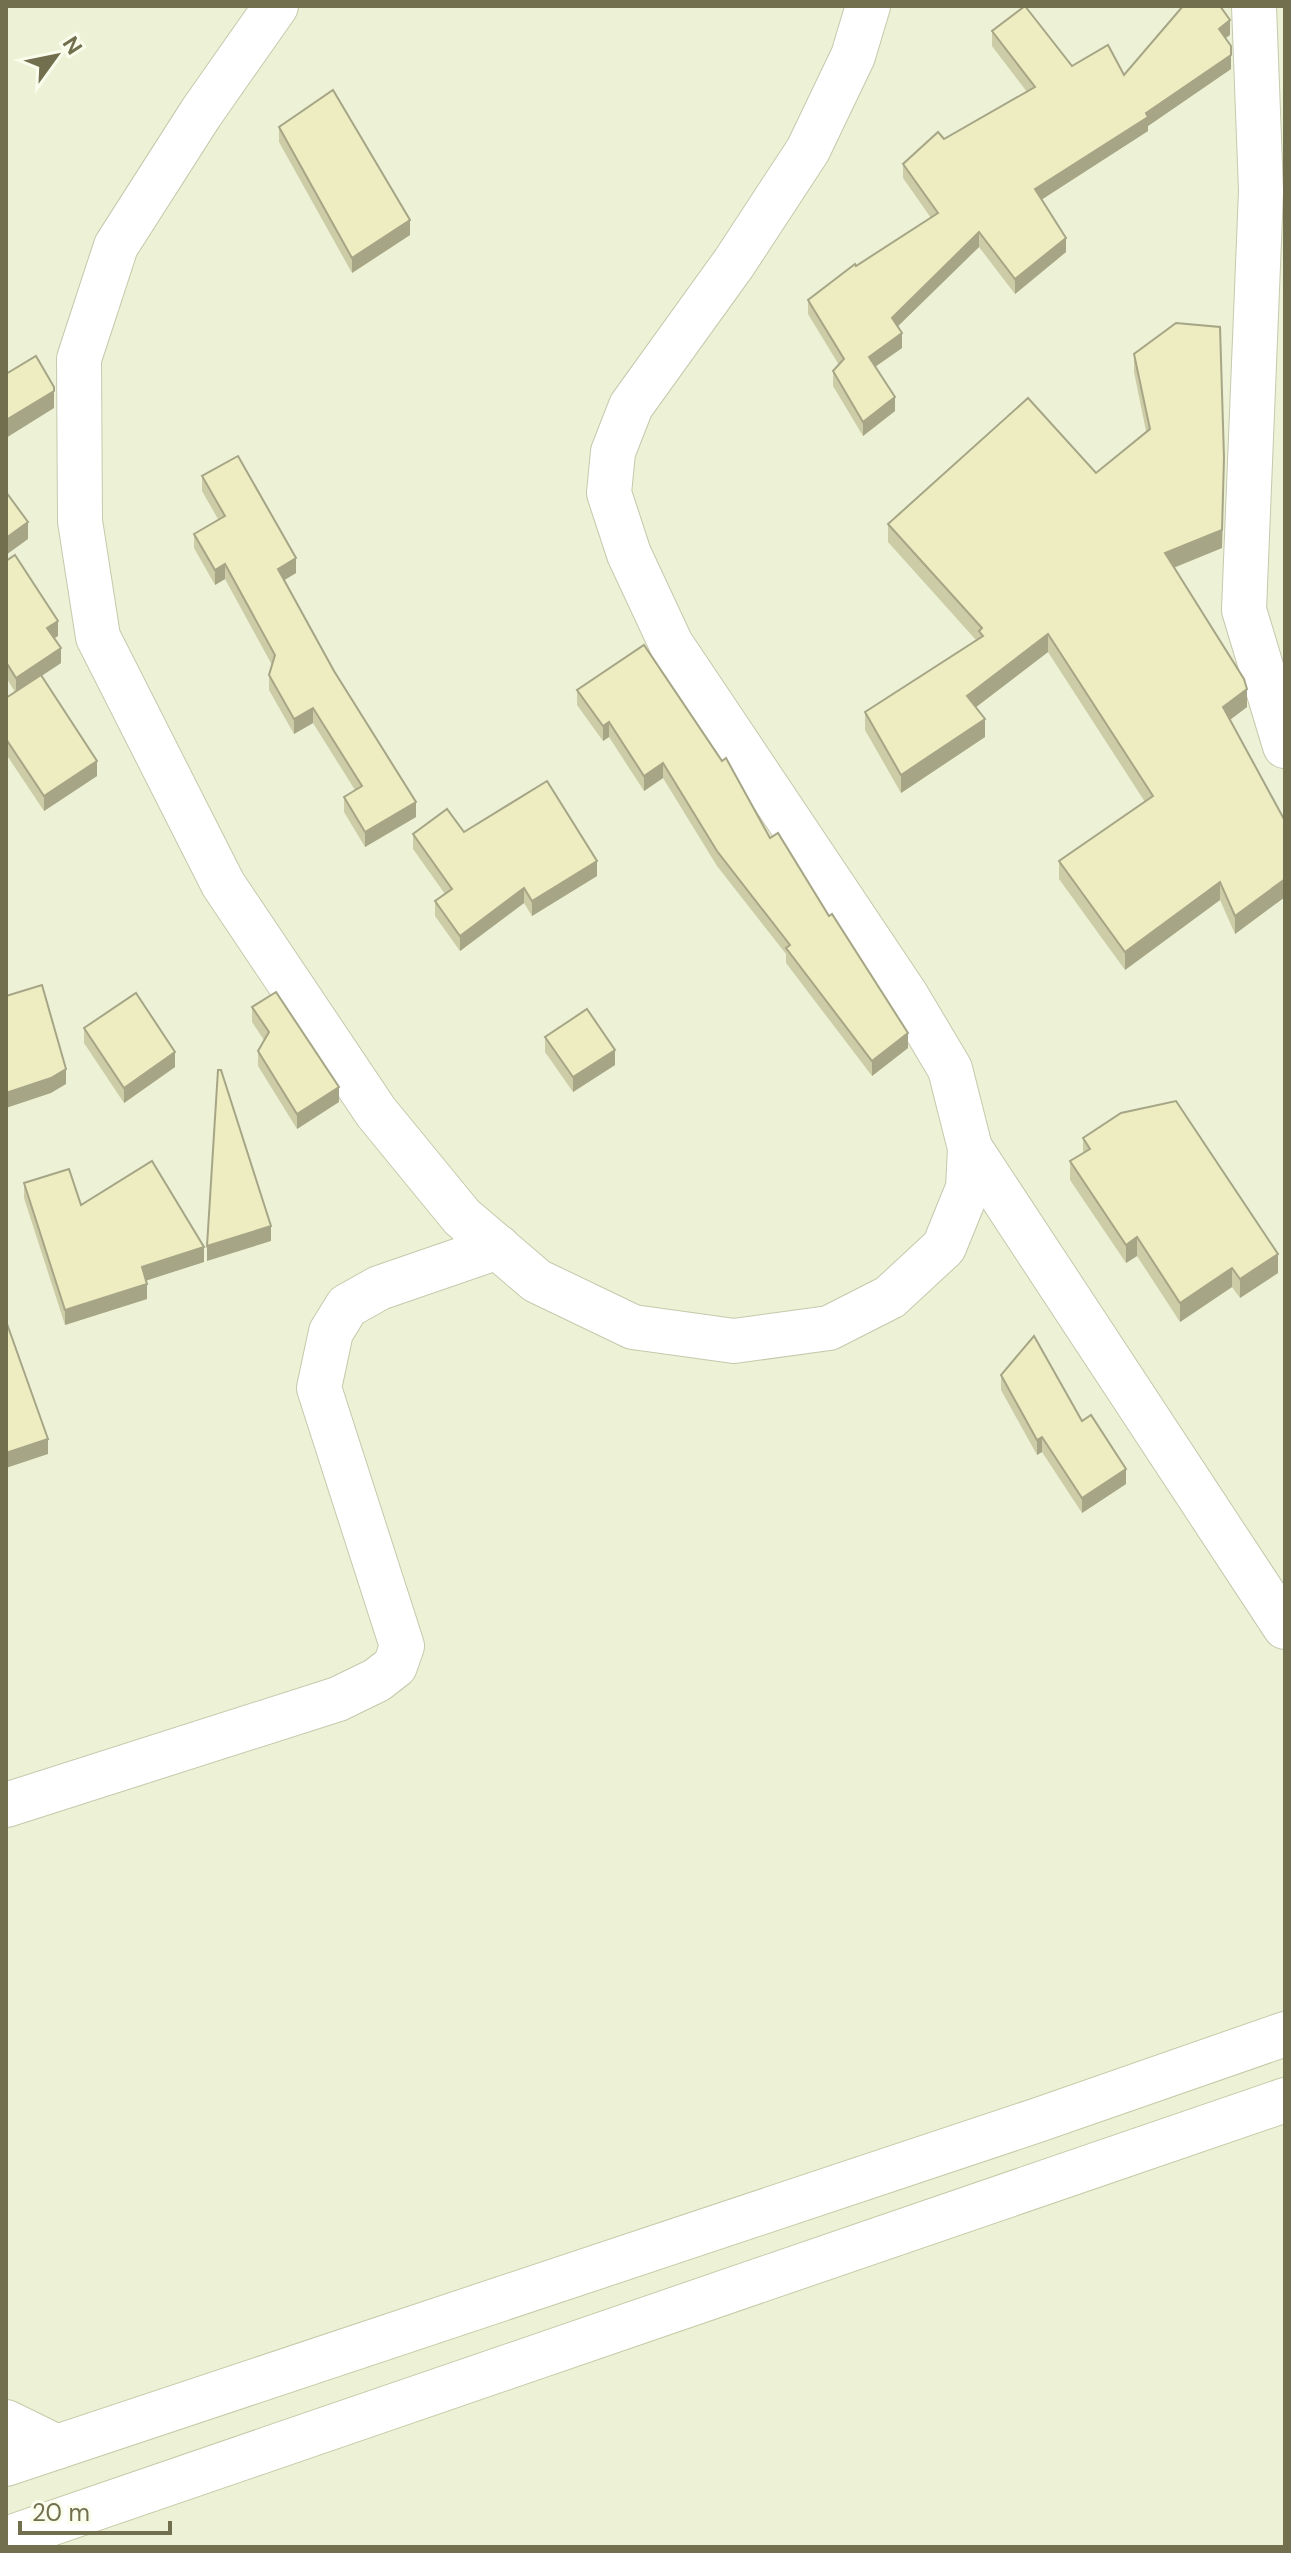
<svg xmlns="http://www.w3.org/2000/svg" width="1291" height="2553" font-family="'DM Sans',sans-serif">
	<rect width="100%" height="100%" fill="#f6fae7"/>
	<!-- residential -->
	<rect fill="#edf1d6" x="6" y="6" width="1279" height="2541"/>
	<g fill="none" stroke-linecap="round" stroke-linejoin="round">
		<defs>
			<g id="street">
				<path d="M276 6 201 113 116 246 79 359 80 521 98 637 223 884 376 1112 462 1217 537 1281 633 1327 734 1341 829 1328 890 1297 944 1247 968 1188 970 1148 950 1069 906 995 671 644 629 554 609 493 613 452 631 406 734 263 808 150 853 56 868 6"/>
				<path d="M1254 6 1261 191 1244 610 1285 746"/>
				<path d="M970 1148 1285 1627"/>
				<path d="M6 1805 338 1699 377 1680 395 1666 402 1646 319 1388 331 1332 347 1306 379 1288 498 1247"/>
			</g>
			<g id="secondary">
				<path d="M6 2422 57 2447"/>
				<path d="M6 2464 1038 2120 1285 2034"/>
				<path d="M6 2539 1285 2100"/>
			</g>
		</defs>
		<!-- street casing -->
		<use href="#street" stroke="#c7c8ac" stroke-width="46"/>
		<!-- secondary casing -->
		<use href="#secondary" stroke="#c9caa9" stroke-width="46"/>
		<!-- street -->
		<use href="#street" stroke="#fff" stroke-width="44"/>
		<!-- secondary -->
		<use href="#secondary" stroke="#fff" stroke-width="44"/>
	</g>
	<!-- wall -->
	<g fill="#cccca6">
		<path d="M992 31 1072 66 1124 75 1230 35 1225 38 1231 69 1148 126V131L1041 199 1066 252 1015 294 979 247 897 327 902 348 875 367 895 411 863 436 833 386V371L839 365 808 314V300L931 218 903 178V164L1027 92 992 46Z"/>
		<path d="M279 127 410 235 352 273 279 142Z"/>
		<path d="M1134 354 1224 476 1222 548 1174 568 1247 707 1230 720 1285 821V897L1235 934 1220 900 1125 970 1059 879V861L1145 802 1048 652 976 707 985 737 901 793 865 730V712L976 640 888 542V524L1096 473 1146 431 1134 372Z"/>
		<path d="M202 476 296 573 284 580 416 817 365 847 344 812V797L355 790 313 723 294 734 269 690V675L272 665 225 579 215 585 194 548V534L218 519 202 491Z"/>
		<path d="M6 561 58 636 54 638 61 663 41 676 97 776 44 811 6 754V698L15 692 6 677Z"/>
		<path d="M577 690 770 838 908 1048 872 1076 786 963V954L717 866 663 778 644 791 609 737 603 741 577 705Z"/>
		<path d="M464 832 597 876 532 916 524 903 460 951 435 916V901L445 894 413 849V834Z"/>
		<path d="M252 1007 339 1102 297 1129 258 1066V1051L264 1040 252 1022Z"/>
		<path d="M84 1028 175 1067 124 1103 84 1043Z"/>
		<path d="M545 1037 615 1065 573 1092 545 1052Z"/>
		<path d="M1083 1138 1278 1273 1240 1298 1232 1287 1180 1322 1137 1256 1126 1263 1070 1180V1161L1083 1153Z"/>
		<path d="M24 1183 81 1205 204 1262 146 1280 147 1299 65 1325 24 1198Z"/>
		<path d="M1001 1375 1082 1421 1126 1484 1082 1513 1042 1452 1037 1455 1001 1390Z"/>
	</g>
	<!-- shaded-wall -->
	<g fill="#a6a687">
		<path d="M1230 20V35L1219 43V29Z"/>
		<path d="M1231 55V69L1148 126V131L1035 204V189Z"/>
		<path d="M410 220V235L352 273V258Z"/>
		<path d="M979 232V247L892 332V318Z"/>
		<path d="M1066 238V252L1015 294V279Z"/>
		<path d="M902 333V348L869 371V357Z"/>
		<path d="M54 391V408L6 438V420Z"/>
		<path d="M895 397V411L863 436V422Z"/>
		<path d="M1224 458 1222 548 1165 571V553Z"/>
		<path d="M28 522V539L6 555V538Z"/>
		<path d="M296 558V573L278 584V569Z"/>
		<path d="M225 564V579L215 585V570Z"/>
		<path d="M58 621V636L47 643V628Z"/>
		<path d="M1048 634V652L967 714V696Z"/>
		<path d="M61 648V663L16 693V678Z"/>
		<path d="M1247 689V707L1223 725V707Z"/>
		<path d="M313 708V723L294 734V719Z"/>
		<path d="M985 719V737L901 793V775Z"/>
		<path d="M609 722V737L603 741V726Z"/>
		<path d="M97 761V776L44 811V796Z"/>
		<path d="M663 763V778L644 791V776Z"/>
		<path d="M416 802V817L365 847V832Z"/>
		<path d="M597 861V876L532 916V901Z"/>
		<path d="M1285 879V897L1235 934V916Z"/>
		<path d="M1220 882V900L1125 970V952Z"/>
		<path d="M524 888V903L460 951V936Z"/>
		<path d="M908 1033V1048L872 1076V1061Z"/>
		<path d="M615 1050V1065L573 1092V1077Z"/>
		<path d="M175 1052V1067L124 1103V1088Z"/>
		<path d="M66 1069V1084L51 1093 6 1108V1093Z"/>
		<path d="M339 1087V1102L297 1129V1114Z"/>
		<path d="M271 1226V1241L207 1261V1246Z"/>
		<path d="M1137 1237V1256L1126 1263V1245Z"/>
		<path d="M204 1247V1262L142 1282V1267Z"/>
		<path d="M1278 1254V1273L1240 1298V1279Z"/>
		<path d="M1232 1268V1287L1180 1322V1303Z"/>
		<path d="M147 1284V1299L65 1325V1310Z"/>
		<path d="M1042 1437V1452L1037 1455V1440Z"/>
		<path d="M48 1439V1454L6 1468V1453Z"/>
		<path d="M1126 1469V1484L1082 1513V1498Z"/>
	</g>
	<!-- building -->
	<g fill="#ededc1" stroke="#a6a687" stroke-width="2">
		<path d="M1025 6 1072 66 1108 45 1124 75 1183 6H1220L1230 20 1219 29 1231 46V55L1146 113 1148 117 1035 189 1066 238 1015 279 979 232 892 318 902 333 869 357 895 397 863 422 833 371 844 359 808 300 855 264 856 266 938 213 903 164 938 132 944 139 1035 87 992 31Z"/>
		<path d="M333 90 410 220 352 258 279 127Z"/>
		<path d="M1176 323 1220 327 1224 458 1222 530 1165 553 1244 679 1247 689 1223 707 1285 821V879L1235 916 1220 882 1125 952 1059 861 1153 796 1048 634 967 696 985 719 901 775 865 712 983 636 979 631 982 628 888 524 1028 398 1096 473 1150 429 1134 354Z"/>
		<path d="M36 356 54 387V391L6 420V374Z"/>
		<path d="M238 456 296 558 278 569 334 671 416 802 365 832 344 797 362 786 313 708 294 719 269 675 275 655 225 564 215 570 194 534 225 516 202 476Z"/>
		<path d="M6 492 28 522 6 538Z"/>
		<path d="M15 555 58 621 47 628 61 648 16 678 6 662V561Z"/>
		<path d="M644 645 722 761 726 758 770 838 778 833 829 916 832 914 908 1033 872 1061 786 948 790 945 717 851 663 763 644 776 609 722 603 726 577 690Z"/>
		<path d="M41 675 97 761 44 796 6 739V698Z"/>
		<path d="M547 781 597 861 532 901 524 888 460 936 435 901 452 889 413 834 447 809 464 832Z"/>
		<path d="M42 985 66 1069 51 1078 6 1093V996Z"/>
		<path d="M276 992 339 1087 297 1114 258 1051 269 1032 252 1007Z"/>
		<path d="M136 993 175 1052 124 1088 84 1028Z"/>
		<path d="M587 1009 615 1050 573 1077 545 1037Z"/>
		<path d="M218 1070H221L271 1226 207 1246Z"/>
		<path d="M1176 1101 1278 1254 1240 1279 1232 1268 1180 1303 1137 1237 1126 1245 1070 1161 1090 1149 1083 1138 1121 1113Z"/>
		<path d="M152 1161 204 1247 142 1267 147 1284 65 1310 24 1183 69 1169 81 1205Z"/>
		<path d="M6 1321 48 1439 6 1453Z"/>
		<path d="M1034 1336 1082 1421 1091 1415 1126 1469 1082 1498 1042 1437 1037 1440 1001 1375Z"/>
	</g>
	<!-- border -->
	<rect width="1291" height="2553" fill="none" stroke="#716f4e" stroke-width="16"/>
	<!-- north arrow -->
	<g transform="translate(56 56) rotate(57)" stroke="#fafdec" stroke-width="6" paint-order="stroke">
	<path d="M0-6L14 30L0 20L-14 30Z" fill="#716f4e"/>
	<text y="-12" font-size="22" font-weight="bold" text-anchor="middle" fill="#716f4e">N</text>
	</g>
	<!-- scale -->
	<path d="M20 2521v12h150v-12" fill="none" stroke="#716f4e" stroke-width="4"/>
	<text x="32" y="2521" font-size="24" fill="#716f4e" stroke="#fafdec" stroke-width="6" paint-order="stroke">20 m</text>
</svg>
